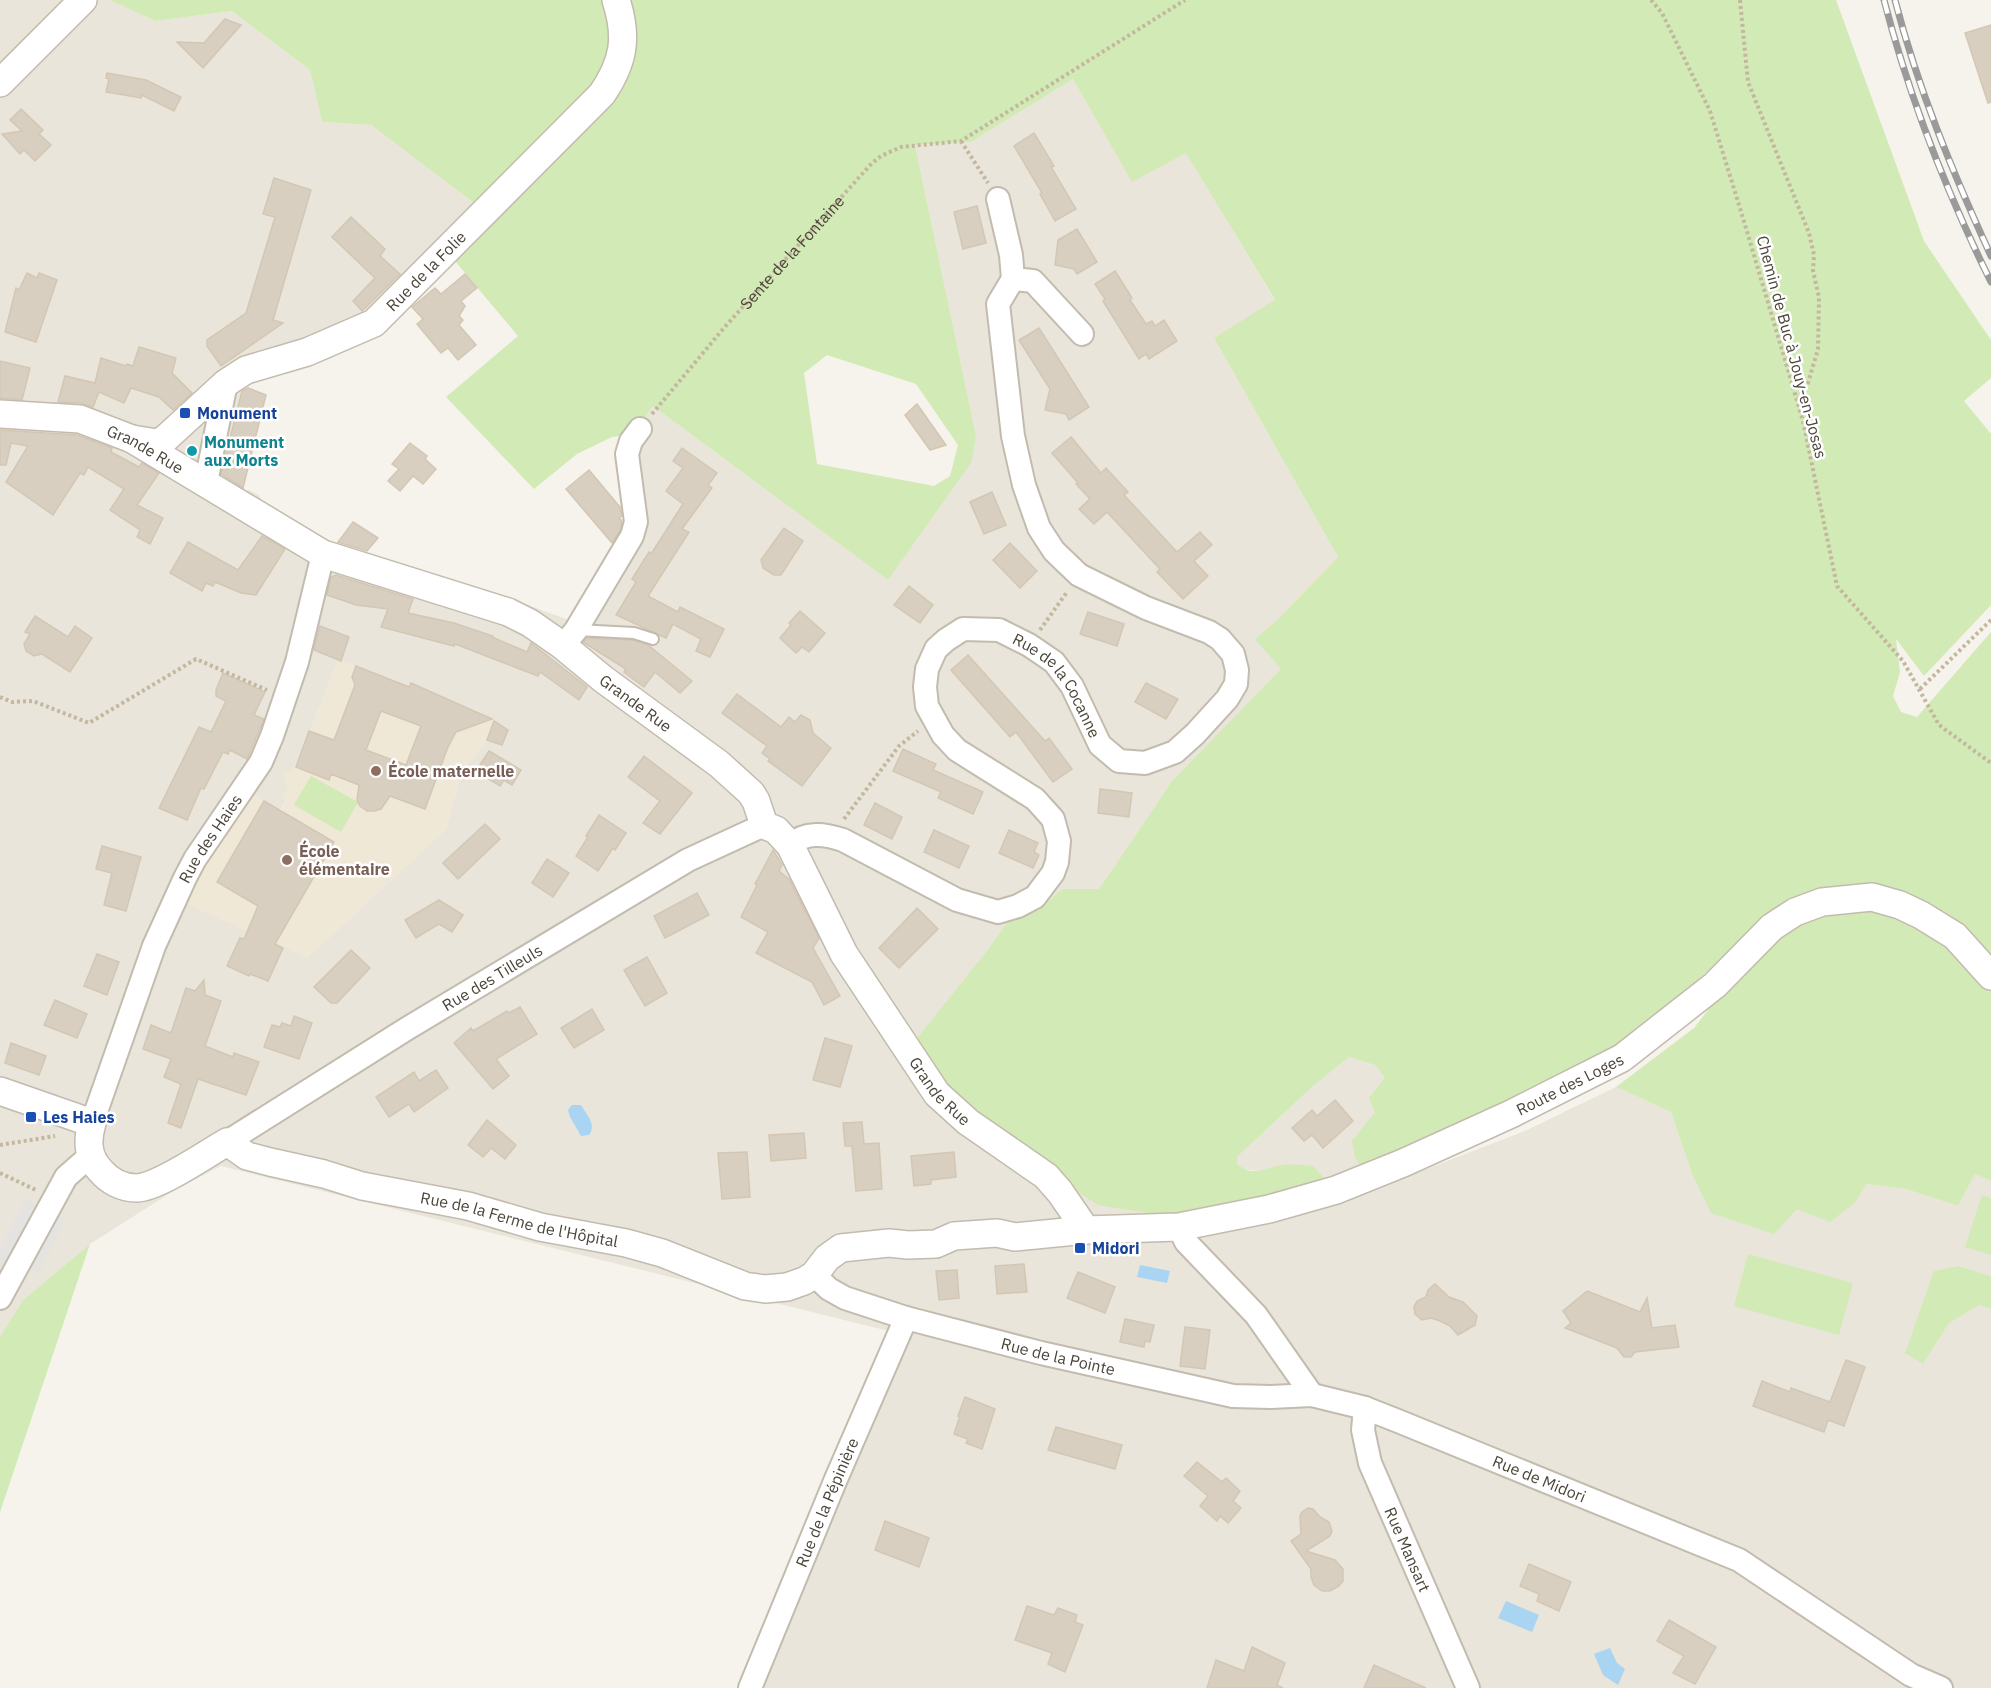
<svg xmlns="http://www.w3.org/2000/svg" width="1991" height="1688" font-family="'IBM Plex Sans',sans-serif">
	<rect width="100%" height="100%" fill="#f6f3ec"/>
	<!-- residential -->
	<path fill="#eae5da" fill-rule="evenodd" d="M0 0H110L155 21 232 11 310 70 322 122 371 125 478 206 368 340 244 386 220 479 242 492 249 490 260 496 261 502 361 559 514 600 569 620 633 523V434L653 406 888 580 976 436 915 145 971 142 1073 79 1132 181 1186 152 1275 301 1214 338 1338 557 1277 620 1256 639 1282 669 1172 781 1099 889H1062L1040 909 1009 920 983 956 1142 1211 1161 1215 1283 1165 1260 1171 1243 1169 1237 1164V1157L1312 1087 1349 1057 1375 1065 1385 1078 1375 1112 1365 1126 1363 1169 1380 1187 1527 1130 1616 1087 1671 1112 1692 1174 1796 1209 1856 1202 1866 1184 1906 1189 1958 1206 1975 1174 1991 1181V1276L1959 1266 1923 1364 1949 1323 1979 1305 1991 1309V1688H743L893 1332 221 1166 175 1190 90 1244 23 1300 0 1337ZM338 660 478 711 494 722 487 740 461 773 446 829 307 958 251 794 280 811 286 801 288 787Z"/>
	<!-- education -->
	<path fill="#efe8d6" d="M338 659 478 711 494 721 487 740 461 773 446 829 307 958 185 903 195 883 251 794 281 811 286 802 282 799 288 787 283 774 296 768Z"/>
	<!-- green -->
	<g fill="#d2eab5" fill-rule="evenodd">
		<path d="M110 0H1836L1924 241 1991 340V378L1964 401 1991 434V605L1924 676 1896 639 1900 672 1893 696 1901 712 1917 717 1991 632V962L1892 890 1828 888 1775 909 1641 1032 1585 1066 1363 1169 1355 1158 1352 1141 1375 1112 1369 1098 1385 1078 1375 1065 1349 1057 1312 1087 1237 1157V1164C1254 1178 1265 1167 1283 1165 1293 1164 1303 1165 1313 1166L1326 1180 1310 1187 1187 1216 1161 1215 1098 1205 1073 1189 956 1097 914 1042 983 956 1009 920 1040 909 1062 889H1099L1172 781 1281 669 1255 639 1277 620 1338 557 1214 338 1275 300 1186 153 1132 182 1073 79 971 142 915 145 976 436 971 463 888 580 653 406 633 434 612 437 577 454 534 489 446 397 518 336 455 261 478 206 371 125 322 122 310 70 232 11 155 21ZM827 355 916 384 958 445 950 476 934 486 817 464 804 373Z"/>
		<path d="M311 776 358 802 341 832 294 805Z"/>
		<path d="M1876 907 1910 915 1966 966 1991 991V1181L1975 1174 1958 1206 1906 1189 1866 1184 1856 1202 1830 1222 1797 1209 1774 1234 1711 1213 1692 1174 1671 1112 1616 1087 1694 1028 1741 968 1770 936 1827 911Z"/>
		<path d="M1982 1195 1991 1198V1255L1965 1247Z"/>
		<path d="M90 1244 0 1512V1337L23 1300Z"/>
		<path d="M1748 1254 1853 1283 1839 1335 1734 1306Z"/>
		<path d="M1959 1266 1991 1276V1309L1979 1305 1949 1323 1923 1364 1905 1353 1934 1271Z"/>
	</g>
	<!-- parking -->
	<g fill="#e5e3e0">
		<path d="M25 1199 38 1206 0 1278V1248Z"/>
		<path d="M54 1213 66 1220 38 1274 25 1266Z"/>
	</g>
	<!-- water -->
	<g fill="#a9d4f2">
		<path d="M572 1105H581C587 1115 597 1125 589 1135L581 1136 570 1117 568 1110Z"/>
		<path d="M1140 1265 1170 1271 1167 1283 1137 1277Z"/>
		<path d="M1506 1601 1539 1615 1532 1632 1498 1618Z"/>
		<path d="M1610 1648 1617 1663 1625 1669 1618 1685 1603 1675 1594 1654Z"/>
	</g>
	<!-- building -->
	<g fill="#d8cfc1" stroke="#d3c7b4" stroke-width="1.5" fill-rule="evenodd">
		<path d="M225 19 241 25 203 68 177 42 204 43Z"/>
		<path d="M1991 25V102L1988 103 1965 33Z"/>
		<path d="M107 73 146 80 181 97 174 111 142 95 141 98 106 92 109 79 106 78Z"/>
		<path d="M21 109 43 130 39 134 51 145 35 161 24 150 20 154 2 134 22 131 10 120Z"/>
		<path d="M1034 133 1054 166 1051 167 1076 209 1055 221 1040 194 1042 193 1014 146Z"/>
		<path d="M274 178 311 190 273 320 283 323 221 366 207 346V340L246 313 275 217 263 214Z"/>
		<path d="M977 206 986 243 963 249 954 212Z"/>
		<path d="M351 217 385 249 380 256 400 274 362 311 353 301 375 278 332 237Z"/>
		<path d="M1077 229 1097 262 1077 274 1074 269 1055 265 1058 240Z"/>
		<path d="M1115 271 1132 298 1130 300 1146 324 1152 321 1155 326 1164 320 1177 341 1149 359 1146 354 1139 359 1103 301 1105 299 1095 284Z"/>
		<path d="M27 273 37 278 39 273 57 280 36 342 5 332 16 288 19 290Z"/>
		<path d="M465 274 477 288 461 301 465 306 459 316 463 320 459 325 476 345 458 360 448 348 441 353 417 324 423 319 412 307 435 288 441 294Z"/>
		<path d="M1039 328 1089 407 1069 420 1066 414 1045 410 1050 389 1019 340Z"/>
		<path d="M139 347 176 358 172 373 192 393 173 410 159 397 131 388 124 403 99 392 93 407 81 403 58 402 65 376 95 383 101 358 126 366 127 364 133 366Z"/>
		<path d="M0 361 30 368 22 400 0 398Z"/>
		<path d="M248 388 266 395 243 488 221 474 242 391Z"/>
		<path d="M917 404 946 445 930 450 905 415Z"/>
		<path d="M0 430 77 435 112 448 111 452 139 467 142 463 159 473 137 505 163 518 150 544 137 537 140 530 110 510 124 489 88 467 84 475 80 473 53 515 6 482 28 446 11 443 6 465H0Z"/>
		<path d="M1071 437 1101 473 1106 468 1128 492 1124 495 1177 552 1200 532 1212 545 1194 561 1208 576 1183 599 1157 572 1160 569 1107 512 1094 524 1079 509 1090 499 1076 484 1078 483 1052 453Z"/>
		<path d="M410 443 427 456 425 459 436 469 423 484 413 476 400 491 388 481 399 469 392 464Z"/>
		<path d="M682 448 717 473 708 485 712 488 682 529 689 532 648 596 678 612 680 607 724 629 710 657 696 651 701 639 673 624 666 638 616 615 636 582 632 579 649 552 651 554 683 504 666 491 683 468 673 461Z"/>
		<path d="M589 470 620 507 622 516 619 518 622 521 620 531 612 543 566 489Z"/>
		<path d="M992 492 1006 525 984 534 970 502Z"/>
		<path d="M353 522 378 538 367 551 338 542Z"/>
		<path d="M784 528 803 541 781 575H774L763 568 761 560Z"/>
		<path d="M262 536 285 549 256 595 241 593 215 582 213 586 206 583 202 591 170 573 188 542 238 570Z"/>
		<path d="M1010 543 1037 571 1020 588 993 560Z"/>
		<path d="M336 575 413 599 408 613 454 623 493 636 492 637 527 652 531 643 587 687 579 700 540 672 538 676 455 644 454 646 381 627 388 609 356 605 327 595 331 577Z"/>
		<path d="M909 586 933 605 920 623 894 605Z"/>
		<path d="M800 611 825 633 809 652 802 647 796 653 780 638 791 625 789 623Z"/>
		<path d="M1088 612 1124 624 1117 646 1080 634Z"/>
		<path d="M35 616 68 637 75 626 92 638 70 672 42 654 34 656 26 651 24 644 30 634 25 632Z"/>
		<path d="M320 626 349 637 341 661 314 650Z"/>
		<path d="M587 638 633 640 648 645 692 681 680 693 655 672 644 687 624 672 626 669 583 642Z"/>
		<path d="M968 655 1045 741 1049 738 1072 769 1053 782 1016 732 1010 737 951 670Z"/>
		<path d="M356 666 409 687 411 683 492 719 456 732 448 747 425 809 390 796 381 809 374 811H367L360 806 357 800 359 785 331 774 329 780 296 767 309 731 334 740 355 685 352 677ZM381 711 421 726 406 765 366 750Z"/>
		<path d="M223 673 265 692 254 715 264 719 247 759 230 750 228 754 223 752 204 789 201 788 187 820 159 808 199 727 211 732 226 701 216 696V690Z"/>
		<path d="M1146 683 1178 699 1166 719 1135 702Z"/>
		<path d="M737 694 781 727 789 717 795 722 801 715 810 720 813 733 831 748 802 786 768 761 770 759 762 753 767 746 722 713Z"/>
		<path d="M494 721 508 730 502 745 487 740Z"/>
		<path d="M903 749 936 764 933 770 983 792 973 814 938 798 941 792 893 771Z"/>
		<path d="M489 751 521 770 512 785 504 780 500 786 476 771Z"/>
		<path d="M644 756 692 793 660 834 643 823 660 801 628 777Z"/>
		<path d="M1100 789 1132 793 1129 817 1098 813Z"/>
		<path d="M264 801 334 842 275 944 283 948 268 981 250 974 249 976 227 966 240 938 244 939 258 906 217 882Z"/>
		<path d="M875 803 902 817 892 839 864 825Z"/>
		<path d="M599 815 626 833 615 850 613 848 598 871 576 856 588 837 586 836Z"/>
		<path d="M485 824 500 839 458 879 443 863Z"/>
		<path d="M934 830 969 846 959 868 924 852Z"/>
		<path d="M1009 830 1038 843 1034 852 1039 855 1033 868 999 853Z"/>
		<path d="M102 846 141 857 126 911 104 905 112 873 96 869Z"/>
		<path d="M773 850 782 865 779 871 789 879 819 938 813 948 840 996 824 1005 812 982 756 953 768 932 741 917 757 885 755 884Z"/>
		<path d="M547 859 569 873 553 897 532 883Z"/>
		<path d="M697 893 709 915 665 938 654 916Z"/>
		<path d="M439 900 463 915 452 932 439 924 416 938 405 920Z"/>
		<path d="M917 908 938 929 899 968 879 948Z"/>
		<path d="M351 950 370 968 337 1003H331L314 987Z"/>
		<path d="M97 954 119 962 107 995 84 986Z"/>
		<path d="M647 957 667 993 645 1006 624 970Z"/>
		<path d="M204 980 205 995 221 1001 205 1046 233 1057 234 1053 259 1062 246 1095 198 1079 181 1128 168 1123 181 1084 164 1077 171 1059 143 1049 151 1025 171 1033 186 988 195 991Z"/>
		<path d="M55 1000 87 1014 77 1038 44 1025Z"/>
		<path d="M520 1007 537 1034 496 1059 509 1076 493 1089 454 1043 471 1028 473 1031 507 1011 509 1013Z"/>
		<path d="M592 1009 604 1030 574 1048 561 1028Z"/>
		<path d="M294 1016 312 1023 299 1059 264 1047 272 1025 280 1027 282 1023 291 1026Z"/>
		<path d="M825 1038 852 1046 840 1087 813 1080Z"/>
		<path d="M11 1043 46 1056 39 1075 5 1063Z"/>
		<path d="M436 1070 448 1088 414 1112 409 1104 389 1117 376 1097 414 1072 419 1081Z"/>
		<path d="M1335 1100 1353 1121 1323 1148 1312 1135 1304 1141 1292 1128 1312 1110 1317 1116Z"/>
		<path d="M487 1120 516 1145 505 1159 491 1148 483 1157 468 1145Z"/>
		<path d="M862 1122 864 1144 879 1143 882 1189 856 1191 852 1146H845L843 1123Z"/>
		<path d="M804 1133 806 1158 771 1161 769 1135Z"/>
		<path d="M747 1152 750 1197 722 1199 718 1153Z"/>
		<path d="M954 1152 956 1177 931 1180V1184L914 1186 911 1156Z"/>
		<path d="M1024 1264 1027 1292 997 1294 995 1266Z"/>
		<path d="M957 1270 959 1298 939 1300 936 1271Z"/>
		<path d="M1078 1272 1115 1287 1105 1313 1067 1298Z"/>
		<path d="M1435 1284 1449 1297 1463 1302 1477 1316 1475 1325 1458 1335 1450 1326 1440 1321 1431 1318 1422 1320 1415 1314 1414 1307 1417 1301 1426 1297 1428 1290Z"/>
		<path d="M1587 1291 1640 1312 1647 1298 1652 1328 1675 1325 1679 1347 1635 1352 1631 1357H1624L1617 1348 1565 1328 1571 1323 1563 1311Z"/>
		<path d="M1125 1319 1154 1325 1150 1342 1145 1341 1144 1347 1120 1342Z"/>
		<path d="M1185 1327 1210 1330 1205 1369 1180 1366Z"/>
		<path d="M1846 1360 1865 1367 1844 1426 1828 1420 1824 1432 1753 1406 1762 1381 1790 1392 1791 1388 1830 1402Z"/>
		<path d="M965 1397 995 1409 982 1449 966 1443 968 1439 954 1434 960 1416H958Z"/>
		<path d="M1056 1427 1122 1445 1115 1469 1048 1450Z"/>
		<path d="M1197 1462 1222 1482 1226 1478 1240 1491 1233 1501 1241 1508 1228 1523 1220 1516 1217 1521 1200 1506 1208 1496 1184 1476Z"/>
		<path d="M1308 1508 1313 1509 1320 1517 1329 1522 1332 1531 1330 1536 1306 1551 1335 1560 1343 1569V1581L1339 1586 1330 1591H1322L1314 1585 1311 1577V1569L1291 1541 1301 1534 1300 1516 1302 1512Z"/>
		<path d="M885 1521 929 1538 919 1567 875 1550Z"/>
		<path d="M1529 1564 1571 1582 1559 1611 1537 1601 1539 1594 1520 1586Z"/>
		<path d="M1027 1606 1054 1615 1058 1608 1077 1615 1075 1622 1083 1625 1065 1672 1048 1664 1052 1653 1015 1640Z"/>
		<path d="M1669 1620 1716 1647 1695 1684 1673 1673 1684 1656 1657 1641Z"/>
		<path d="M1252 1647 1285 1663 1277 1685 1283 1688H1207L1216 1660 1244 1671Z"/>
		<path d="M1374 1665 1426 1688H1364Z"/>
	</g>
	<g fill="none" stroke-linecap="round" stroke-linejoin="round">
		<defs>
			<path id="service" d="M577 630 634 633 653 639"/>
			<g id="minor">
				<path d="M998 199 1011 255 1013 279 1033 281 1082 334"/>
				<path d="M206 482 226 383"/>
				<path d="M563 646 576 630 632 536 636 522 627 454 631 441 640 429"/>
				<path id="s2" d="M790 845C806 831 825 834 843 840L957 900 998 912 1018 906 1035 897 1053 873 1057 862 1059 841 1053 819 1035 799 957 750 943 735 927 706 925 687 927 669 936 649 946 640 963 629 999 630 1029 645 1054 662 1072 686 1100 745 1119 761 1145 763 1175 752 1195 734 1227 699 1236 684 1237 670 1233 654 1220 639 1209 632 1146 608 1079 575 1054 551 1039 528 1024 485 1013 436 998 304 1013 279"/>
				<path id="s3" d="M92 1123 154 946 185 878 195 859 261 762 272 736 297 662 323 554"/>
				<path id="s4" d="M227 1142 408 1028 688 860 764 825"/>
				<path id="s5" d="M1179 1227 1186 1242 1256 1315 1312 1395 1365 1408 1398 1421 1739 1560 1911 1675 1941 1688"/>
				<path id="s6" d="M814 1275 829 1289 845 1298 906 1318 1041 1353 1233 1396 1271 1397 1312 1395"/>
				<path d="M0 1298 66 1177 91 1155"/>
				<path id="s7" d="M1365 1408 1363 1430 1370 1463 1468 1688"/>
				<path id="s8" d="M750 1688 836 1479 906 1318"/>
			</g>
			<g id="tertiary">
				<path d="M0 83 83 0"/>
				<path id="s9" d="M0 414 80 419 132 439 323 554 508 612 530 623 563 646 603 679 719 764 751 793 756 801 764 825 776 830 790 845 844 954 937 1094 968 1122 1046 1176 1060 1192 1086 1230"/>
				<path id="s10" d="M132 439 157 443 165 439 226 383 246 370 307 352 374 323 602 94C624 62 628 37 616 0"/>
				<path id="s11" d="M0 1091 92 1123C87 1140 87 1156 100 1170 109 1181 122 1188 137 1188 159 1187 206 1154 227 1142L247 1156 270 1162 324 1174 362 1186 468 1206 540 1227 626 1243 662 1253 745 1286 765 1289 787 1287 804 1281 814 1275 827 1258 841 1248 889 1243 908 1245 936 1244 954 1236 997 1233 1015 1237 1086 1230 1179 1227 1269 1209 1336 1190 1403 1163 1511 1114 1622 1058 1715 985 1772 927 1795 912 1822 902 1872 897 1900 905 1921 915 1955 936 1991 976"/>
			</g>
		</defs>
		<!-- service casing -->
		<use href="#service" stroke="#c2bbae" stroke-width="14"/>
		<!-- minor casing -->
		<use href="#minor" stroke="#c2bbae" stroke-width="26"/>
		<!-- tertiary casing -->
		<use href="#tertiary" stroke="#c2bbae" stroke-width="30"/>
		<!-- path -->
		<g stroke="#c4b79f" stroke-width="4" stroke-dasharray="3 3" stroke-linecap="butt">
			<path d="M1651 0 1662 13 1710 111 1743 218 1803 421 1837 586 1903 661 1939 725 1991 763"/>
			<path d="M1740 0 1748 82 1809 233 1814 255 1813 271 1819 297 1818 349 1808 383 1797 401"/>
			<path d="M961 141 988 183"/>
			<path id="s1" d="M652 414 723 329 872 163 881 156 901 147 961 141 1185 0"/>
			<path d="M1040 630 1067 592"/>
			<path d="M1920 689 1991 620"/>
			<path d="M0 697 12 702 33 701 89 723 196 659 267 690"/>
			<path d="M844 819 899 746 918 731"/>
			<path d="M0 1145 55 1136"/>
			<path d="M0 1173 38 1191"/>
		</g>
		<!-- service -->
		<use href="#service" stroke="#fff" stroke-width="10"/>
		<!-- minor -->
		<use href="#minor" stroke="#fff" stroke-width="22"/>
		<!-- tertiary -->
		<use href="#tertiary" stroke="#fff" stroke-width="27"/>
		<defs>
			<g id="rail">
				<path d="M1884 0C1909 97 1946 191 1991 282"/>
				<path d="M1895 0C1918 89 1953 173 1991 256"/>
			</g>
		</defs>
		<!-- rail casing -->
		<use href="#rail" stroke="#9a9a9a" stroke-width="7"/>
		<!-- rail -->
		<use href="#rail" stroke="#fff" stroke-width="4.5" stroke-dasharray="14" stroke-linecap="butt"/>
	</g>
	<!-- markers -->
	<g fill="#1a4fb4" stroke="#fff" stroke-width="2">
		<rect x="179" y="407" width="12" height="12" rx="3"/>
		<rect x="25" y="1111" width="12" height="12" rx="3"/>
		<rect x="1074" y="1242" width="12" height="12" rx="3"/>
	</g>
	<circle fill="#0f9aa8" stroke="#fff" stroke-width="2" cx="192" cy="451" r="6"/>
	<g fill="#8d6e63" stroke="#fff" stroke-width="2">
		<circle cx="376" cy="771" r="6"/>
		<circle cx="287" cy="860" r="6"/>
	</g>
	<g text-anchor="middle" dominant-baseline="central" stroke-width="5" stroke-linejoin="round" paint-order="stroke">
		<!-- street labels -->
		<g font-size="16" fill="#4b4439" stroke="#fff">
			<text stroke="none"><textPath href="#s1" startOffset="214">Sente de la Fontaine</textPath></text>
			<text stroke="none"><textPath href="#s10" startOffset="351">Rue de la Folie</textPath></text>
			<text transform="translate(1792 347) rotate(75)">Chemin de Buc à Jouy-en-Josas</text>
			<text stroke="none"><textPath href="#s9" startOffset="152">Grande Rue</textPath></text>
			<text stroke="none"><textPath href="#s2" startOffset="738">Rue de la Cocanne</textPath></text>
			<text stroke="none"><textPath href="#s9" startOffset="710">Grande Rue</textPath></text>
			<text stroke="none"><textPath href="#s3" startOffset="309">Rue des Haies</textPath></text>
			<text stroke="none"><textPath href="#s4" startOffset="312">Rue des Tilleuls</textPath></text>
			<text stroke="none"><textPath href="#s11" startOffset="1702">Route des Loges</textPath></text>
			<text stroke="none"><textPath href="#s9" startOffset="1214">Grande Rue</textPath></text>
			<text stroke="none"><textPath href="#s11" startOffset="596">Rue de la Ferme de l'Hôpital</textPath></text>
			<text stroke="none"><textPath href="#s6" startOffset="260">Rue de la Pointe</textPath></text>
			<text stroke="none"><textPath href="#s5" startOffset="458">Rue de Midori</textPath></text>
			<text stroke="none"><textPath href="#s8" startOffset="201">Rue de la Pépinière</textPath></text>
			<text stroke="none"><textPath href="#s7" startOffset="150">Rue Mansart</textPath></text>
		</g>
		<!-- transit labels -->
		<g font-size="16" font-weight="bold" fill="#164399" stroke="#fff" text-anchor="start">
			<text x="197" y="413">Monument</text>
			<text x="43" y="1117">Les Haies</text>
			<text x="1092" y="1248">Midori</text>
		</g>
		<!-- culture labels -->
		<g font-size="16" font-weight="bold" fill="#0d838f" stroke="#fff" text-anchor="start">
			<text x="204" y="442">Monument<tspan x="204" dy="18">aux Morts</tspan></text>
		</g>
		<!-- education labels -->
		<g font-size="16" font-weight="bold" fill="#785e54" stroke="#fff" text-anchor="start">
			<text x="388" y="771">École maternelle</text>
			<text x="299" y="851">École<tspan x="299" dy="18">élémentaire</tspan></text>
		</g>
	</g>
</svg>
